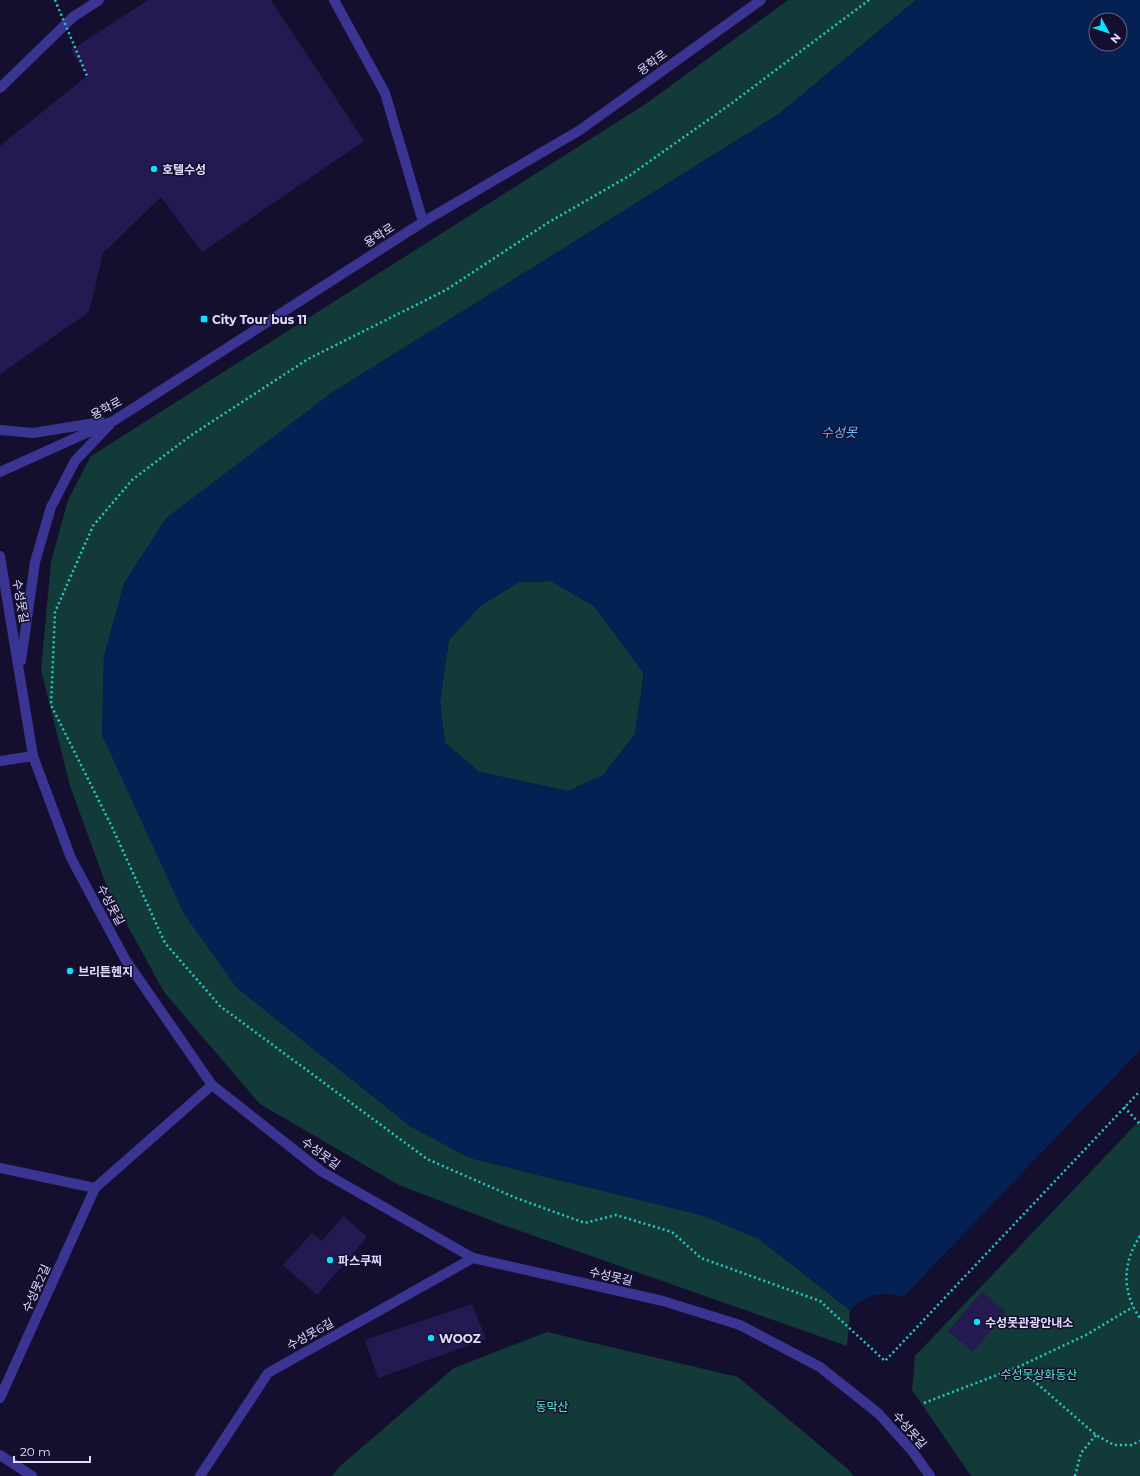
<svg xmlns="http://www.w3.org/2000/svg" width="1140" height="1476" font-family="Montserrat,'Noto Sans KR',sans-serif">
	<rect width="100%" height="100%" fill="#150f2f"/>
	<!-- green -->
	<g fill="#113a39">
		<path d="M788 0H916L779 114 330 394 124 583 104 657 102 735 236 987 410 1126 470 1158 705 1216 759 1239 850 1310 847 1346 503 1225 399 1185 260 1104 164 992 108 890 70 786 41 670 51 562 68 500 91 456 647 103Z"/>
		<path d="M551 581 594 606 644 673 635 734 603 775 568 791 479 772 445 743 440 702 449 640 480 606 519 582Z"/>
		<path d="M1140 1120V1476H971L912 1390 915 1356Z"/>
		<path d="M547 1332 738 1377 849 1470 853 1476H332L339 1467 454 1368Z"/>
	</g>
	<!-- water -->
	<path fill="#052052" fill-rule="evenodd" d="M916 0H1140V1050L903 1297C883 1290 865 1295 850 1310L759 1239 705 1216 470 1158 410 1126 236 987 184 914 102 735 104 657 124 583 166 518 330 394 779 114ZM1096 20H1120V44H1096ZM551 581 594 606 644 674 635 734 603 775 568 791 479 772 445 743 440 702 449 640 480 606 519 582Z"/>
	<!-- building -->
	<g fill="#251952">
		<path d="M148 0H271L364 141 202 252 161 197 103 253 89 312 0 374V146L87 76 71 50Z"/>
		<path d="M343 1216 367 1237 317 1295 283 1265 312 1233 322 1241Z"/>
		<path d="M982 1292 1006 1312 973 1352 948 1331Z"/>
		<path d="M472 1304 486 1339 378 1378 365 1340Z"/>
	</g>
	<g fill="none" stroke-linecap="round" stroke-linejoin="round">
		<!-- path -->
		<g stroke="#23cdc5" stroke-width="2.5" stroke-dasharray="2 3" stroke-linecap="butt">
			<path d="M869 0 732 103 629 176 549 222 446 290 308 359 190 436 132 480 93 526 55 612 51 705 112 827 165 943 220 1006 427 1159 516 1198 585 1223 616 1215 672 1232 701 1258 820 1301 885 1361 1140 1091"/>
			<path d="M1124 1107 1140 1124"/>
			<path d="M1140 1236C1123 1262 1121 1291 1140 1318"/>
			<path d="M1018 1367 1096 1435 1114 1445H1131L1140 1441"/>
			<path d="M924 1403 1018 1367 1086 1335 1133 1307"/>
			<path d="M1075 1476 1081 1453 1096 1435"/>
		</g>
		<!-- service -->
		<g stroke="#3a3593" stroke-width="10">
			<path d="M334 0 385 93 423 222"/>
			<path d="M0 88 73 17 99 0"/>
		</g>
		<!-- minor -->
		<g stroke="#3a3593" stroke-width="10">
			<path d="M0 761 33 756"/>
			<path d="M0 1168 95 1188"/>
			<path d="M0 1398 95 1188 212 1085"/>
			<path d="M0 1455 32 1476"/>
			<path d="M200 1476 268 1373 473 1258"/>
		</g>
		<!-- tertiary -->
		<g stroke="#3a3593" stroke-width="10">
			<path d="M0 430 33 433 101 422"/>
			<path d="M0 472 115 420 423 222 580 130 761 0"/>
			<path d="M0 556 33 756 71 858 125 959 212 1085 321 1171 473 1258 663 1301 740 1325 820 1367 879 1414 913 1452 930 1476"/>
			<path d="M21 661 35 562 51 507 75 461 110 424"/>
		</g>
		<!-- path-bridge -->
		<path stroke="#23cdc5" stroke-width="2.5" stroke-dasharray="2 3" stroke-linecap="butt" d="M55 0 87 76"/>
	</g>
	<!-- markers -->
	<g fill="#09e3ff" stroke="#150f2f" stroke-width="1.5">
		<circle cx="154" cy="169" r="4"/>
		<rect x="200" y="315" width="8" height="8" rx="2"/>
		<circle cx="70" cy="971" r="4"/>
		<circle cx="330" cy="1260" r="4"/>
		<circle cx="977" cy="1322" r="4"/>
		<circle cx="431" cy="1338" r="4"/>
	</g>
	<g text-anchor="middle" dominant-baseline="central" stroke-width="3" stroke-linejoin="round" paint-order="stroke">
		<!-- street labels -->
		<g font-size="12" fill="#e1ddff" stroke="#150f2f">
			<text transform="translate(652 62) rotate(-36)">용학로</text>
			<text transform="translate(379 235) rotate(-33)">용학로</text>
			<text transform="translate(106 408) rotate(-28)">용학로</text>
			<text transform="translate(21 601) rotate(80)">수성못길</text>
			<text transform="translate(111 905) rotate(62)">수성못길</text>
			<text transform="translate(321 1153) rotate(36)">수성못길</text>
			<text transform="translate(611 1276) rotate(13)">수성못길</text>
			<text transform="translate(36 1288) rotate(-66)">수성못2길</text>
			<text transform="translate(310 1334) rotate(-29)">수성못6길</text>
			<text transform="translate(910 1430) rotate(49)">수성못길</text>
		</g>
		<!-- poi labels -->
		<g font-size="12" font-weight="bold" fill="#e1ddff" stroke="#150f2f" text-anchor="start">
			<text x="162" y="169">호텔수성</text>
			<text x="212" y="319">City Tour bus 11</text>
			<text x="78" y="971">브리튼헨지</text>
			<text x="338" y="1260">파스쿠찌</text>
			<text x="985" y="1322">수성못관광안내소</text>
			<text x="439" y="1338">WOOZ</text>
		</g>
		<!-- park labels -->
		<g font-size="12" fill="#5bedca" stroke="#150f2f">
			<text x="1039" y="1374">수성못상화동산</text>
			<text x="552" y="1406">동막산</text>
		</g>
		<!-- water labels -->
		<g font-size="13" font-style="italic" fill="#6bb9ff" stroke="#150f2f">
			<text x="839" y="432">수성못</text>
		</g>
	</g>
	<!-- north arrow -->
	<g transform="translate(1108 32) rotate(130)"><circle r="19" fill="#150f2f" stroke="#676182"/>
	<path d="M0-3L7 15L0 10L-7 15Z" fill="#09e3ff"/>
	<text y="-6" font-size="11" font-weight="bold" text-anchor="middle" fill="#e1ddff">N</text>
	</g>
	<!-- scale -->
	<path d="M14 1456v6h76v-6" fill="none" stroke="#e1ddff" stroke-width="2"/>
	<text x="20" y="1456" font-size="12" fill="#e1ddff" stroke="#150f2f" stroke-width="3" paint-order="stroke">20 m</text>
</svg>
